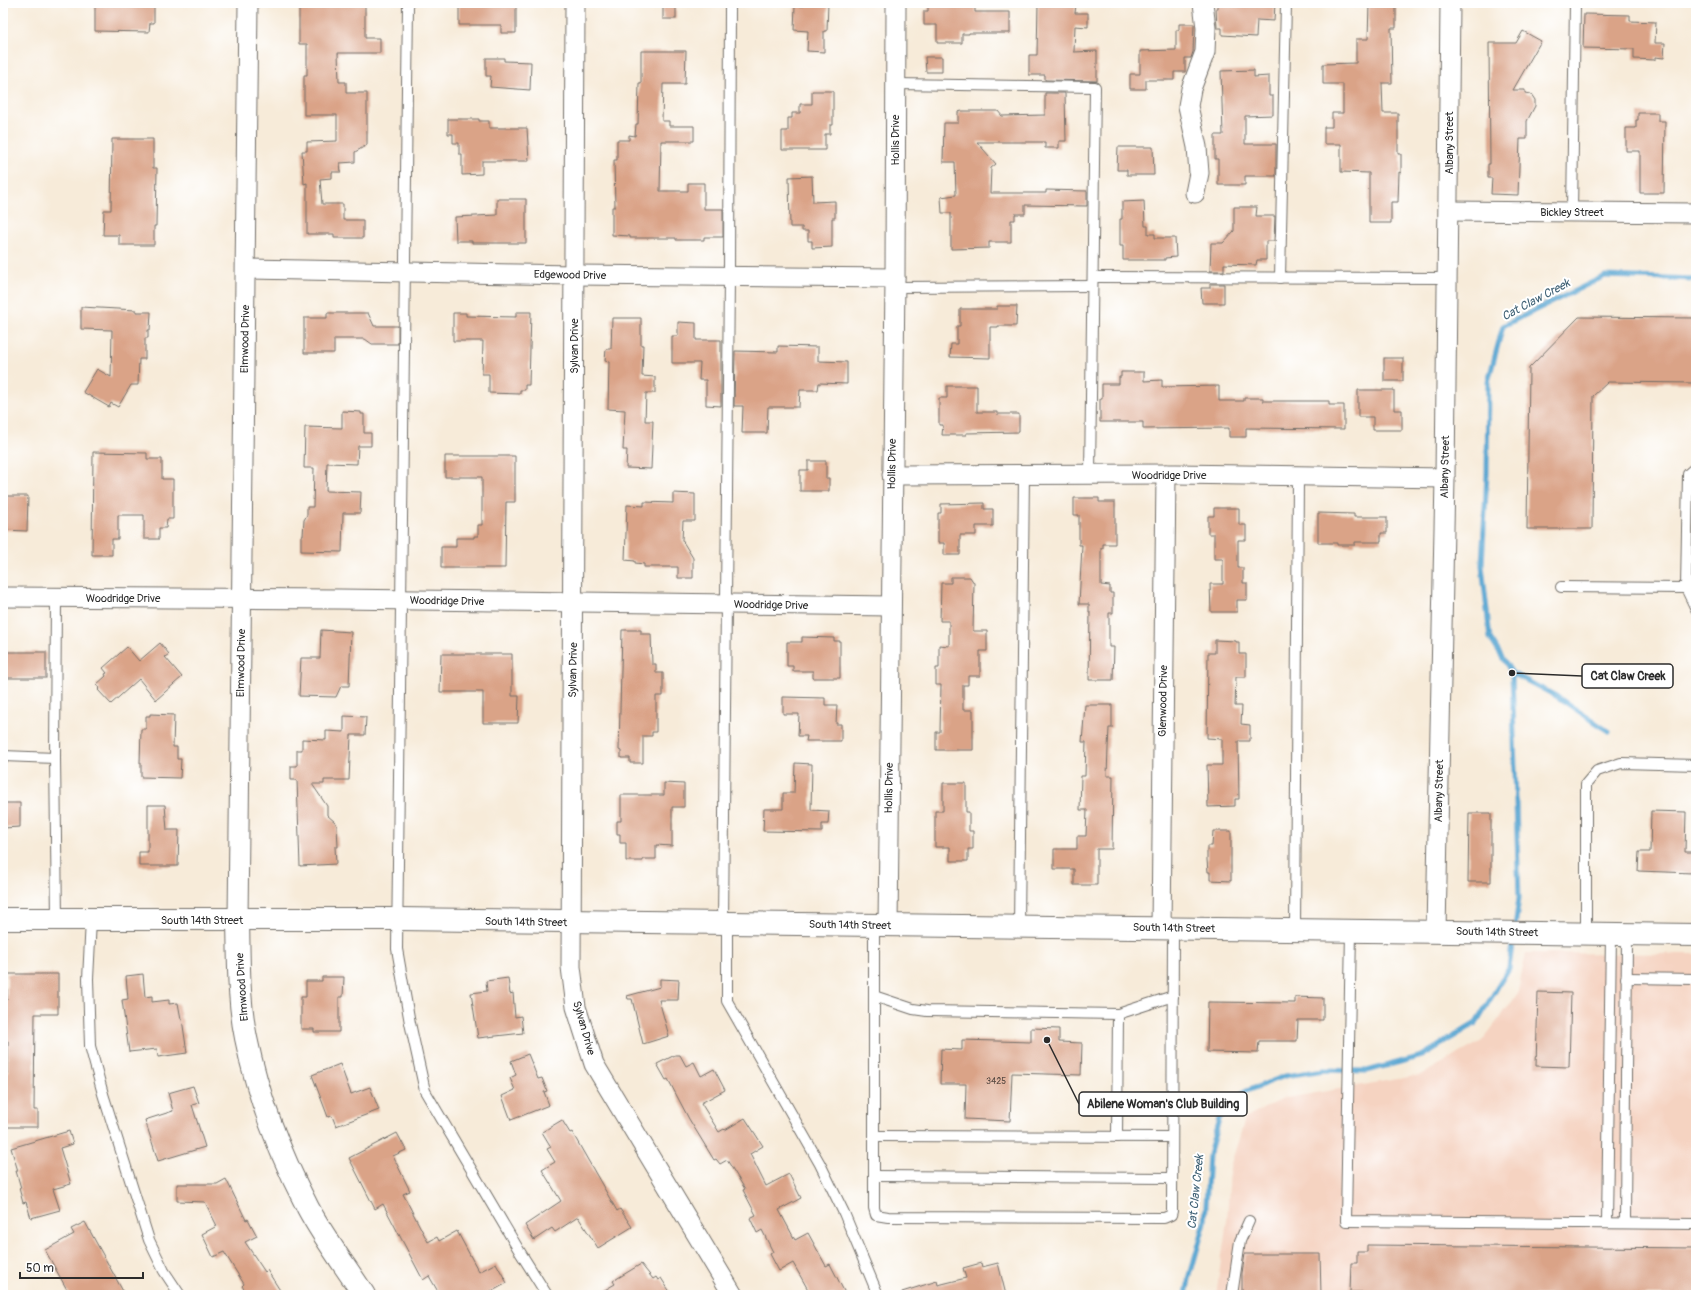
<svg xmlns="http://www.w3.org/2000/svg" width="1699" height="1298" font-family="Pangolin,sans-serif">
	<rect width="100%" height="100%" fill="#fff"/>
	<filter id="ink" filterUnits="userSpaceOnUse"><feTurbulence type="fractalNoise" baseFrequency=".025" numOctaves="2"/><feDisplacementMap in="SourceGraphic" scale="8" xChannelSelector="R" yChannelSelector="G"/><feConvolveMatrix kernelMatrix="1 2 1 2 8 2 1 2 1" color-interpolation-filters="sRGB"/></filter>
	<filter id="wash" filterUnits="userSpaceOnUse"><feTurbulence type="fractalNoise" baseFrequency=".012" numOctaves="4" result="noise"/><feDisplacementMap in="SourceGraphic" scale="16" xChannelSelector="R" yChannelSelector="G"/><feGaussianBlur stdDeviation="0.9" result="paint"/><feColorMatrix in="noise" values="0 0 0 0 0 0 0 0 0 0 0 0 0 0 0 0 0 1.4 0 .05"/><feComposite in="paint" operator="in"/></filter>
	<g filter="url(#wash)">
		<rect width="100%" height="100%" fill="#f7ebd9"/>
		<!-- built -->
		<path fill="#f5d3c1" d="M1526 953 1696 954V1295H1216L1227 1221 1230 1167 1245 1119 1281 1099 1421 1075 1482 1041 1517 995Z"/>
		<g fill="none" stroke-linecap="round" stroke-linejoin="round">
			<!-- stream -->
			<g stroke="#57a4d0" stroke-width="5">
				<path d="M1512 673 1556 696 1608 731"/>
				<path d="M1515 927 1519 898 1512 673 1490 638 1482 565 1487 473 1488 382 1503 326 1605 276 1696 279"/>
				<path d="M1186 1295 1189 1279 1205 1222 1209 1155 1219 1119 1244 1092 1285 1076 1324 1070 1367 1071 1422 1056 1476 1023 1509 968 1513 937"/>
			</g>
		</g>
		<g id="blocks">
			<!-- building -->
			<g fill="#daa387">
				<path d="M95 3H154V23H150L149 32 95 31Z"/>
				<path d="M299 3H365V38H380V53H338L339 82H346V93H367V145L355 152V162L340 163 341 172H332V178L320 179 322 204H343V220H363V238H334V234H307V183L304 184 302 151H307V142L337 141V115H304V75H307V44H299Z"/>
				<path d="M459 3H516V33H501V25H459Z"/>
				<rect x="663" y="3" width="13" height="16"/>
				<path d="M804 3H828L827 31H824V52L807 51 808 31 794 30 795 6H804Z"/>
				<path d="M928 3H975V12H1010V33H969V34H962V43H937V25H924V11H928Z"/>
				<path d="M1038 3H1069V5H1076L1075 13H1088V27L1075 26 1074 52 1097 51V81L1045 80V75H1029V55H1037Z"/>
				<path d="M1218 3H1275L1274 21 1257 20 1256 37 1222 35V28H1217L1216 8H1218Z"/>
				<path d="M1369 3H1396V28H1391L1392 83H1382L1383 113H1398V154H1401V173L1399 172 1398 202H1391V223H1369V173L1341 172V144H1324V127H1332V113H1343V84H1323V64L1356 63V39H1368Z"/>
				<path d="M1584 14 1630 15V21L1656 22 1655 43H1665L1664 58 1655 57V60L1634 59V49L1583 48Z"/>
				<path d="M1179 24H1194L1193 52 1191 58H1185V72H1174V80H1146V89H1130V74H1140V51L1176 50V30H1179Z"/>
				<path d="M1523 31 1541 41 1513 90H1525V93L1531 94 1535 100V106L1527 121V139H1520L1518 195 1491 194 1492 178H1488V164H1490L1489 43H1516Z"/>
				<path d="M641 51H686L685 84H663L662 121H669V126H694V141H661L660 191H688V183H704V209H723V237H704V240H676V238H630V236L612 235V207H615L614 160H617V140H629V135L635 136 636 124H638L639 83H641Z"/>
				<path d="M925 57H942V72H926Z"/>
				<path d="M486 58H504V61L531 62 530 90 490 87 491 76H486Z"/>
				<path d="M1254 70V77L1269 76V96H1273V115L1245 116V144H1276V176H1245V185H1218V159H1215V135H1223L1221 71Z"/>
				<path d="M812 91H833V125H830V134H825V150H782V131H788V118H792V113H800V104H812Z"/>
				<path d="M1045 93H1065L1066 141H1059V148H1045V142H977L996 164 991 168 990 193H1046V190L1087 191V206L1025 205V214H1015V220H1011V242H989V248L951 249V213H942L941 197 956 195 955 162H943L944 123H958V112L962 111H998L1002 116 1045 115Z"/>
				<path d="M1638 113H1658V121H1665L1664 193H1640V151H1626V128H1636V120H1638Z"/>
				<path d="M448 119H479V121H489V128H527L529 161H482V174L462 175V154H459V143H453V134H448Z"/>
				<path d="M112 139H153V168H157L156 226H154V245H119V235H103L104 210H111Z"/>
				<path d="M1118 147H1153L1154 175H1127V170H1117Z"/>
				<path d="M812 176 813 202 835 201V218H832V247L812 248V241H808V231H802V227H790L789 177Z"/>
				<path d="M497 199H526V243H472V241H456L455 217 497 215Z"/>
				<path d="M1144 201 1145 226H1148V234H1155V238H1175L1176 257 1165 258V260H1123V246H1120V219H1122V202Z"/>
				<path d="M1234 207H1257L1256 216H1275L1274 241H1266V260H1257L1256 265 1224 264V271H1210L1211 243H1223L1234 231Z"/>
				<path d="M1210 284H1224V303H1202L1201 288H1210Z"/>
				<path d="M997 306H1017L1016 326H998V327H990V358L950 357 951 344H957V326H960V309H997Z"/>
				<path d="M81 307 136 310V312H151L150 330H148V338H145V359H139L138 385H131L118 407 111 403 109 407 83 392 97 369 111 377 112 330 81 329Z"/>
				<path d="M516 312H531L529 385H525V390H520V394L489 393V374H482L483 341H453V313H466V316L516 317Z"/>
				<path d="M327 313H368L374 326H398V344H372L365 339H334V353H304V318H327Z"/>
				<path d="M1579 317 1696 318V383L1608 382 1593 396 1592 529H1527L1529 368Z"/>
				<path d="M612 318H641V345H643L642 376 655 377V393H646L645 421H653L651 469 626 468 627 450H623L625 410 608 409 609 362 605 361 606 349H611Z"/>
				<path d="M678 322 696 323V340H721V406L706 405V380H699L700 363H672V336H678Z"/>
				<path d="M778 346 818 347V361L847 362V384L819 383 818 390H800L799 407H768L767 433H742L743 406H734L735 351 778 352Z"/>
				<rect x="1384" y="358" width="19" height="23"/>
				<path d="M1121 372H1144V381L1162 380V387L1219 386V401H1244V398H1263V401H1329V405H1344V429L1246 428V437H1229V428L1143 429V422H1100V399H1102V384H1119V377H1121Z"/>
				<path d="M947 386H977V412H997V414H1019V432L966 433V435H942L943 425H939V398H947Z"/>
				<path d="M1358 390H1394V410H1402V430H1373V417H1358Z"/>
				<path d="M342 411 361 412V414H364V433H371V446H358L357 464 327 463 326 491 361 492 360 513H343L342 552 301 551V536H303L304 520 307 515V507H313L314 468H304L305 427 342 428Z"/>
				<path d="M93 452 147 453V459H162V479H173V519H167L166 528H159V539H144V515H118V539H112V555H92Z"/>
				<path d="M445 456H515V502H506L505 568H441V547H456V538H474V536H478V525H482V477H445Z"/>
				<path d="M808 461H826V478H829V491H800V470H808Z"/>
				<path d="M673 493 695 494V521H683L682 540 693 558V578H678V567H644V564L635 563V561L625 560 627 505 644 506V502L673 503Z"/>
				<path d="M3 496H28L27 531 3 530Z"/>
				<path d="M1074 498H1099V502H1115V544H1103V548H1101V585L1110 586V593H1113V613H1109V647H1114L1113 680H1089L1090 612H1089V604H1079L1082 545H1079V515H1074Z"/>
				<path d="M984 503V509H993V526H976V535H960V555H944V543H938V513H941V504Z"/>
				<path d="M1214 508H1239V525H1246V540H1238V568H1243V583H1247V600H1237V612H1211L1210 584H1223V559H1214V534H1208V516H1214Z"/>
				<path d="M1318 513 1354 514V517H1387V533H1381V542H1355V545H1337V543H1318Z"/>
				<path d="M951 577H970L974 583 973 631H987V651H980V676H968V685H963V710H973V750H936V732H940L941 685H936V668H939V645L949 646V621H940L941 583H951Z"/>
				<path d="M321 630 351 632 349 686H341L336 697 299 696 301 658H320Z"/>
				<path d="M622 630H641V634H651L652 664H656V673H663V696H656V732H652V736H643V763H630V758H621V751L619 750Z"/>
				<path d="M802 637 834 638V641H840V678H813V671H793V666H787V642H802Z"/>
				<path d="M1215 640 1236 641V642H1239V654H1246V677H1236L1235 706H1242L1241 724 1250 725V741H1238L1239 799H1235V806L1208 807 1207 765H1222V739L1207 738 1208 653H1215Z"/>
				<path d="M160 643 169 654 165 657 182 677 156 700 139 679 111 704 98 690 100 688 96 685 106 676 105 674 107 673 103 668 127 647 139 661Z"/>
				<rect x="3" y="652" width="43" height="26"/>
				<path d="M441 654H512V696H519L518 723H483V692H440Z"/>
				<path d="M783 697 825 698V705H837L836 724H841V741H806L807 736H798L799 714H783Z"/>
				<path d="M1085 705H1112V728H1109L1108 748 1107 776H1113L1112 849H1097V885H1074V869H1054V849H1077V836H1086L1087 810H1080L1081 776H1085L1086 742H1082Z"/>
				<path d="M150 714 174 715 173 747H177V759H181L180 778 141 777V763H140L141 729H146V716H150Z"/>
				<path d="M344 716 366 717 365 735H351L349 780H324V784H312L327 806V815L335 822 337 826 338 847H335L336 864 300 866 297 780H291V766H297V750H302V739L326 740V731L344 732Z"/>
				<path d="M795 763 812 764 811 810 829 811 828 824H822V832L763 831 764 809H783V793H794Z"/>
				<path d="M664 783 684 784V807H672V846L656 845V859H643V861H626V843H620V834H617V821H621V795H664Z"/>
				<path d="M943 783H966V812H969V831H973V849H968V861H950V847H935V811H943Z"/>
				<path d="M3 803H20V827L3 828Z"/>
				<path d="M148 805H165L167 830H179L178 866H139V852H148Z"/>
				<path d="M1651 811 1686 812 1685 852H1694L1693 873 1638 871 1639 852H1650Z"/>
				<path d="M1469 813H1491V882H1468Z"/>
				<path d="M1213 831H1231V881L1210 880V872H1208L1207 860V846H1212Z"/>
				<path d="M7 974H58V1014H35L34 1110H38V1127H3V1073H8V1041H3V1000H7Z"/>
				<path d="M143 974 145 997 152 996V1002L169 1000V1004L178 1003 181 1019H182L187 1053 158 1057 157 1049 129 1052 122 1000 128 999 126 976Z"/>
				<path d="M322 977H344L343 997H339V1032H314V1029H301V997H306V981H322Z"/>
				<path d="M508 978 510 994 513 993 515 1017 521 1016 523 1033 478 1038 471 993 487 991 486 981Z"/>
				<path d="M660 979 679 980 678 1000H659L669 1036 643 1044 632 999H628L627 996 660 987Z"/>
				<path d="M1538 992 1571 993 1569 1067 1536 1066Z"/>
				<path d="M1295 997 1323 998V1020H1298L1297 1041H1259L1258 1053 1207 1052 1208 1002 1295 1003Z"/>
				<path d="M1031 1028 1059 1029V1042L1082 1043 1081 1075 1012 1073 1010 1121 965 1119 966 1084H940L941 1049 962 1050V1040L1031 1042Z"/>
				<path d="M528 1054 538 1079 542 1078 547 1091 544 1092 549 1105 511 1120 502 1096 515 1090 510 1078 516 1075 511 1061Z"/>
				<path d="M675 1055H680L686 1066 694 1062 701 1076 714 1069 725 1090 701 1103 719 1132 724 1129 725 1130 745 1118 763 1146 750 1154 766 1186 789 1174 801 1198 779 1210 795 1240 808 1233 826 1266 830 1264 846 1295H811L793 1263 779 1271 770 1254 773 1252 762 1230 757 1233 750 1218 756 1215 743 1190 745 1189 727 1160 720 1164 716 1159 714 1160 689 1119 668 1079 666 1080 657 1064Z"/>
				<path d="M340 1064 351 1094 370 1087 379 1110 336 1126 332 1116 328 1117 312 1075Z"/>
				<path d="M193 1086 199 1103 192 1105 205 1147 158 1161 145 1120 173 1111 168 1093Z"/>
				<path d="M562 1120 570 1133 572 1132 617 1211 620 1209 632 1227 598 1248 578 1217 555 1232 552 1228 534 1240 525 1225 561 1201 542 1170 555 1162 547 1149 551 1147 542 1132Z"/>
				<path d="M69 1131 73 1144 60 1148 71 1184 53 1189 60 1210 31 1218 26 1202 23 1203 19 1188H21L16 1171H18L11 1148Z"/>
				<path d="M397 1133 406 1150 393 1156 410 1191 403 1194 428 1242 437 1237 439 1241 457 1231 479 1272 496 1263 507 1283 485 1295H440L429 1276 423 1280 383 1204 375 1209 349 1158Z"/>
				<path d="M226 1179 246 1220 248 1219 257 1236 245 1242 265 1272 267 1270 283 1295H248L242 1286 244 1284 224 1252 213 1257 202 1234 217 1226 205 1202 177 1201V1184H217Z"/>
				<path d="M85 1222 125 1295H70L45 1250 74 1234 71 1229Z"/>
				<path d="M1367 1245 1696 1248V1295H1362V1292H1350L1351 1263H1357V1252H1367Z"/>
				<path d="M1245 1254H1320L1321 1295H1242V1273Z"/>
				<path d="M981 1263 982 1267 998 1263 1006 1295H902V1292L937 1281 938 1285 966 1278 963 1268Z"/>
				<path d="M641 1264 653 1279 656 1277 658 1280 661 1278 672 1295H596L615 1284 613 1281Z"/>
			</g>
		</g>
	</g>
	<g filter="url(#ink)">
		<use href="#blocks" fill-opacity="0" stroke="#726e68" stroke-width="1"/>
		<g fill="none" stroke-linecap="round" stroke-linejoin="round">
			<defs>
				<g id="lane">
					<path d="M408 3 397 949 410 1023 425 1091 520 1252 547 1295"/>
					<path d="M896 84 1095 87 1090 474"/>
					<path d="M1572 212 1575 3"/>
					<path d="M1093 277 1448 278"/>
					<path d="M1280 278 1286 3"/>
					<path d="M895 287 1092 286"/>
					<path d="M1696 467 1688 474 1686 588 1696 609"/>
					<path d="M1561 587 1686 588"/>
					<path d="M56 597 55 758 57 919"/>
					<path d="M3 756 55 758"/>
					<path d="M91 920 88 979 90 1046 103 1094 149 1240 164 1271 180 1295"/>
					<path d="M723 924 729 277 730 3"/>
					<path d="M727 924V1001L820 1164 844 1213 878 1295"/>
					<path d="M874 926V1208L876 1215 888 1217 1164 1218 1171 1215 1172 1211 1173 928"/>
					<path d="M1019 927 1024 474"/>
					<path d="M1295 929 1298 476"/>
					<path d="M1351 930 1346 1221 1696 1224"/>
					<path d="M1586 934V784L1597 771 1621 763 1696 765"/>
					<path d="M1626 978 1696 979"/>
					<path d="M874 996 913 1009 927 1011 1118 1014 1117 1137"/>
					<path d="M1118 1014 1173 996"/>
					<path d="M874 1136 1172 1137"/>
					<path d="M874 1176 1172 1178"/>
					<path d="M1607 1223 1611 934"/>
					<path d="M1625 1223 1627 935"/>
					<path d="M1232 1295 1240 1241 1249 1221"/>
				</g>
				<g id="street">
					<path d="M575 3 571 967 576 1007 594 1064 733 1295"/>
					<path d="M1195 193 1199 173 1197 147 1188 106 1191 89 1205 52 1206 28 1203 3"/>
					<path d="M1449 211 1696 213"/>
					<path d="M246 269 574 275 895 278"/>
					<path d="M892 475 1176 474 1445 478"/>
					<path d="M3 597 338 599 891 606"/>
					<path d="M238 920 248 3"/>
					<path d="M888 926 895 278 896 3"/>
					<path d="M1161 928 1166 474"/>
					<path d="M1436 931 1445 478 1450 3"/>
				</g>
				<g id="secondary">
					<path d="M3 919H398L1696 935"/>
					<path d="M238 920C239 959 238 1000 246 1038 258 1098 280 1154 308 1208 324 1238 346 1267 364 1295"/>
				</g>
			</defs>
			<!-- lane casing -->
			<use href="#lane" stroke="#726e68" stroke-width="12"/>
			<!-- street casing -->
			<use href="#street" stroke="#726e68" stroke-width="21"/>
			<!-- secondary casing -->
			<use href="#secondary" stroke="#726e68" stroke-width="24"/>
			<!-- lane -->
			<use href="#lane" stroke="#fff" stroke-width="10"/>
			<!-- street -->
			<use href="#street" stroke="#fff" stroke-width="19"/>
			<!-- secondary -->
			<use href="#secondary" stroke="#fff" stroke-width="22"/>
		</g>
	</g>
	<g text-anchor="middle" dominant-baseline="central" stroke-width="4" stroke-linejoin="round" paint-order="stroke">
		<!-- number labels -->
		<g font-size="9" fill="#574942">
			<text x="996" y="1081">3425</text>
		</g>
		<!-- street labels -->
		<g font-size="11" fill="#2b2b2b" stroke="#fff">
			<text transform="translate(895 140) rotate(-90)">Hollis Drive</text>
			<text transform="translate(1449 143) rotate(-90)">Albany Street</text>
			<text x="1572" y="212">Bickley Street</text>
			<text transform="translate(570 275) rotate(1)">Edgewood Drive</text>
			<text transform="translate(245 339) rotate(-89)">Elmwood Drive</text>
			<text transform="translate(574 346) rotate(-90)">Sylvan Drive</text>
			<text transform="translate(892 464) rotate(-89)">Hollis Drive</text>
			<text transform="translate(1445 467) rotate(-89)">Albany Street</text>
			<text x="1169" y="475">Woodridge Drive</text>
			<text x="123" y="598">Woodridge Drive</text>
			<text transform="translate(447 601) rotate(1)">Woodridge Drive</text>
			<text transform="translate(771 605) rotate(1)">Woodridge Drive</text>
			<text transform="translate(241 663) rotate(-89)">Elmwood Drive</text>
			<text transform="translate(573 670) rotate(-89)">Sylvan Drive</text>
			<text transform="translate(1163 701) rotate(-89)">Glenwood Drive</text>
			<text transform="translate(889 788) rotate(-89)">Hollis Drive</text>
			<text transform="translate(1439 791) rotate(-89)">Albany Street</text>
			<text x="202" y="920">South 14th Street</text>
			<text transform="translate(526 922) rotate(1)">South 14th Street</text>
			<text transform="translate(850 925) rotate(1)">South 14th Street</text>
			<text transform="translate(1174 928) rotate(1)">South 14th Street</text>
			<text transform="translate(1497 932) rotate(1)">South 14th Street</text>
			<text transform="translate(242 987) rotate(-94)">Elmwood Drive</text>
			<text transform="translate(584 1028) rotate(74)">Sylvan Drive</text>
		</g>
		<!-- water labels -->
		<g font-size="12" font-style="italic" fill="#3f6175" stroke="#fff">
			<text transform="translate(1536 300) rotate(-28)">Cat Claw Creek</text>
			<text transform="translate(1196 1192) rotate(-84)">Cat Claw Creek</text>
		</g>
	</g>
	<!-- callouts -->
	<path fill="none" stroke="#2b2b2b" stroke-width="1.5" d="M1512 673L1582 676M1047 1040L1079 1104"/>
	<g fill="#2b2b2b" stroke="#fff" stroke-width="1.5">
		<circle cx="1512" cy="673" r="4"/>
		<circle cx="1047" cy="1040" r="4"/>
	</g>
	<g fill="#fff" stroke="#2b2b2b" stroke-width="1.5">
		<rect x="1582" y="664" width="91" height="24" rx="4"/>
		<rect x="1079" y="1092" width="168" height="24" rx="4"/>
	</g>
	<g font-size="12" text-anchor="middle" font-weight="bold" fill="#2b2b2b">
		<text x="1628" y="680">Cat Claw Creek</text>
		<text x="1163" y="1108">Abilene Woman's Club Building</text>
	</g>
	<!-- margin -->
	<rect width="1699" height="1298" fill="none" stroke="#fff" stroke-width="16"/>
	<!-- scale -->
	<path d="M20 1272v6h123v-6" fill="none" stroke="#2b2b2b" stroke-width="2"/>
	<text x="26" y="1272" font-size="12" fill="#2b2b2b" stroke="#ffffff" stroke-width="3" paint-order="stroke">50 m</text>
</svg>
